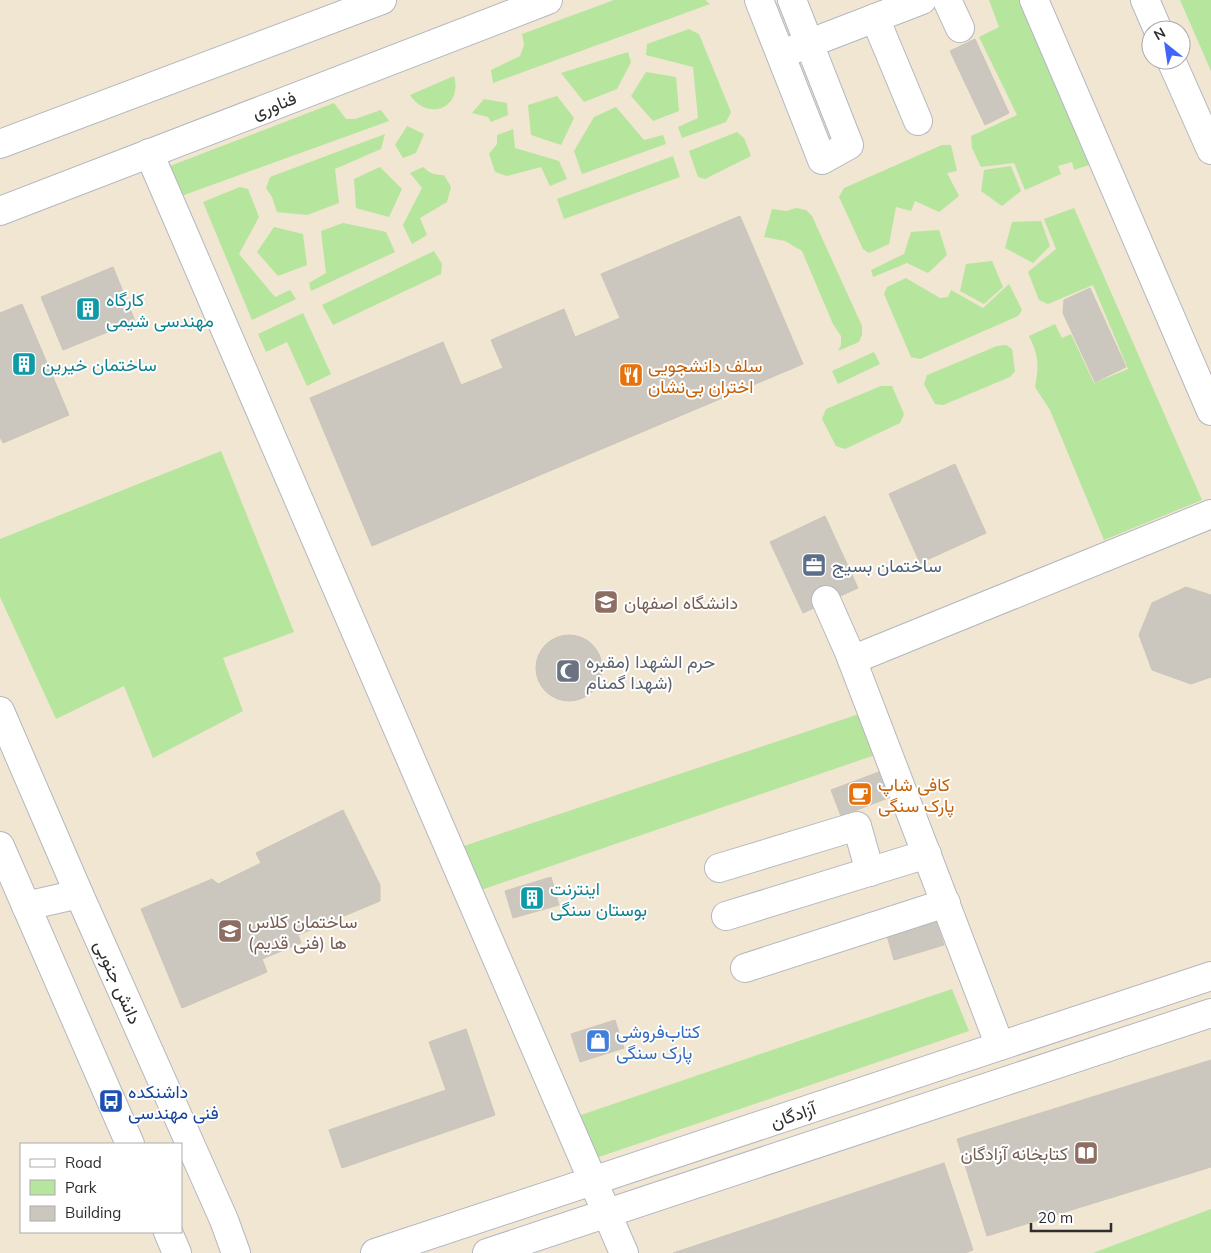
<svg xmlns="http://www.w3.org/2000/svg" width="1211" height="1253" font-family="Mulish,Vazirmatn,sans-serif">
	<rect width="100%" height="100%" fill="#efe9e1"/>
	<!-- education -->
	<path fill="#f0e6d1" fill-rule="evenodd" d="M0 0H1211V1253H0ZM1151 30H1181V60H1151ZM21 1144H181V1232H21Z"/>
	<!-- green -->
	<g fill="#b6e59e">
		<path d="M614 0H705L710 4 493 83 491 70 520 56 524 45 522 34Z"/>
		<path d="M989 0H1019L1089 165 1074 170 1072 162 1058 166 1061 174 1025 190 1014 163 981 167 972 148 971 136 1017 115 979 37 999 27Z"/>
		<path d="M1180 0H1211V71Z"/>
		<path d="M689 29 699 34 731 112 726 122 682 138 678 127 698 118 693 67 646 55 647 44Z"/>
		<path d="M628 52 631 62 617 89 584 102 561 73Z"/>
		<path d="M646 72 676 77 679 111 653 121 631 96Z"/>
		<path d="M454 76C463 108 428 122 410 95Z"/>
		<path d="M557 96 574 118 561 145 531 135 528 105Z"/>
		<path d="M484 99 507 103 508 115 491 122 488 117 472 113Z"/>
		<path d="M334 103 346 119H355L381 110 389 121 173 199 162 169Z"/>
		<path d="M616 107 644 140 663 135 666 144 582 174 574 151 594 117Z"/>
		<path d="M407 126 424 134 416 153 403 158 395 145Z"/>
		<path d="M513 129 515 148 559 161 567 179 550 186 541 167 507 176 495 172 489 154 497 144V135Z"/>
		<path d="M737 132 744 138 751 156 705 179 698 177 689 151Z"/>
		<path d="M385 134 381 149 335 169 339 203 307 215 277 212 272 197 266 188 270 177Z"/>
		<path d="M942 145H951L957 171 947 173 959 196 939 212 915 201 911 211 896 207 889 244 869 253 863 249 839 197 844 188Z"/>
		<path d="M673 156 680 177 564 219 557 199Z"/>
		<path d="M1011 166 1021 191 1002 206 981 191 984 170Z"/>
		<path d="M380 167 402 189 389 217 356 208 354 179Z"/>
		<path d="M423 167C429 173 434 175 444 175L451 187 447 202 420 218 427 235 412 244 403 225 422 188 410 173Z"/>
		<path d="M240 187 248 189 259 217 239 254 275 297 290 290 296 299 252 320 203 202Z"/>
		<path d="M796 208 806 210 812 216 862 326V335L859 342 838 351 841 345V336L833 324 802 251 785 241 764 237 772 209 786 211Z"/>
		<path d="M1074 208 1202 500 1104 540 1050 410 1035 387C1039 366 1039 356 1029 336L1055 324 1062 338 1071 334 1094 383 1128 369 1093 285 1048 304 1039 300 1028 272 1056 249 1044 219Z"/>
		<path d="M1041 221 1050 246 1033 263 1005 248 1012 222Z"/>
		<path d="M343 223 386 232 395 252 311 291 309 283 326 273 321 231Z"/>
		<path d="M274 227 303 234 307 265 278 276 257 252Z"/>
		<path d="M939 230 947 255 928 273 907 263 873 277 871 270 904 254 911 232Z"/>
		<path d="M434 251 442 264 441 274 333 325 322 305Z"/>
		<path d="M992 261 1003 287 984 304 960 291 966 264Z"/>
		<path d="M906 278 940 298 948 297 951 290 983 308 1009 284 1022 310 1018 316 920 359 911 357 884 294 887 287Z"/>
		<path d="M303 313 331 374 307 386 287 342 266 352 258 334Z"/>
		<path d="M1006 345 1012 349 1015 371 1010 377 943 405 935 404 924 384 927 375 997 346Z"/>
		<path d="M874 352 880 364 838 384 832 371Z"/>
		<path d="M881 386H892L904 414 900 423 845 449 836 446 822 419 826 409Z"/>
		<path d="M221 451 294 632 223 658 243 711 153 758 124 686 56 719 0 597V539Z"/>
		<path d="M859 714 875 755 478 891 458 848Z"/>
		<path d="M952 989 969 1031 593 1159 578 1116Z"/>
		<path d="M1211 1209V1253H1093Z"/>
	</g>
	<!-- building -->
	<g fill="#cbc7bf" stroke="#cbc5ba">
		<path d="M975 39 1009 113 985 125 950 51Z"/>
		<path d="M740 216 803 364 372 546 310 398 443 342 461 385 503 368 491 340 564 309 575 337 620 318 601 274Z"/>
		<path d="M113 267 135 321 63 350 41 297Z"/>
		<path d="M1090 288 1126 367 1095 382 1063 313 1064 300Z"/>
		<path d="M22 304 69 415 3 443 0 437V313Z"/>
		<path d="M955 464 986 533 920 563 889 494Z"/>
		<path d="M825 516 858 588 803 613 770 542Z"/>
		<path d="M1186 587 1211 595V677L1191 684 1152 670 1139 635 1152 603Z"/>
		<circle cx="569" cy="668" r="33"/>
		<path d="M879 772 888 798 841 816 831 790Z"/>
		<path d="M343 810 380 885V901L298 935 301 943 262 959 267 972 182 1008 141 909 212 879 218 884 261 863 256 853Z"/>
		<path d="M551 877 559 905 513 918 505 891Z"/>
		<path d="M935 918 944 945 894 960 886 932Z"/>
		<path d="M615 1020 624 1048 580 1062 571 1034Z"/>
		<path d="M466 1029 495 1115 342 1168 329 1130 446 1090 429 1042Z"/>
		<path d="M1211 1060V1167L987 1236 957 1139Z"/>
		<path d="M944 1163 973 1250 965 1253H673Z"/>
	</g>
	<g fill="none" stroke-linecap="round" stroke-linejoin="round">
		<defs>
			<g id="minor">
				<path d="M759 0 822 160 849 145 792 0"/>
				<path d="M947 0 960 28"/>
				<path d="M1034 0 1211 411"/>
				<path d="M1145 0 1158 30"/>
				<path d="M875 18 918 121"/>
				<path d="M792 50 922 0"/>
				<path d="M1171 60 1211 150"/>
				<path d="M0 144 382 0"/>
				<path d="M149 153 624 1253"/>
				<path d="M0 211 548 0"/>
				<path d="M826 600 849 652 1000 1046"/>
				<path d="M852 660 1211 514"/>
				<path d="M0 711 79 894 224 1220 236 1253"/>
				<path d="M0 846 130 1144"/>
				<path d="M719 868 857 826 870 872"/>
				<path d="M26 906 79 894"/>
				<path d="M726 916 927 854"/>
				<path d="M745 968 946 903"/>
				<path d="M168 1232 177 1253"/>
				<path d="M375 1253 1211 976"/>
				<path d="M487 1253 1211 1013"/>
			</g>
		</defs>
		<!-- minor casing -->
		<use href="#minor" stroke="#b4b7c1" stroke-width="30"/>
		<!-- minor -->
		<use href="#minor" stroke="#fff" stroke-width="28"/>
	</g>
	<!-- icons -->
	<defs>
		<symbol id="building-square" viewBox="-11 -11 22 22"><rect x="-9" y="-9" width="18" height="18" rx="4" fill="#0f9aa8" stroke="#fff"/><path d="M-4-6H4V6H1V3H-1V6H-4ZM-2.5-4.3h1.7v1.8h-1.7ZM.8-4.3h1.7v1.8H.8ZM-2.5-1h1.7V.8h-1.7ZM.8-1h1.7V.8H.8Z" fill="#fff"/></symbol>
		<symbol id="restaurant-square" viewBox="-11 -11 22 22"><rect x="-9" y="-9" width="18" height="18" rx="4" fill="#e8710a" stroke="#fff"/><path d="M-5-6h1v4h1v-4h1v4h1v-4h1v5L-1.5 .5V6h-2V.5L-5-1ZM5-6V6H3V1.5H1.5Q1.5-4 5-6Z" fill="#fff"/></symbol>
		<symbol id="office-square" viewBox="-11 -11 22 22"><rect x="-9" y="-9" width="18" height="18" rx="4" fill="#5c6f8a" stroke="#fff"/><path d="M-6-3h4V-5.5h4V-3h4V5H-6ZM-1-4.5V-3h2v-1.5ZM-6 0V1H6V0Z" fill="#fff"/></symbol>
		<symbol id="university-square" viewBox="-11 -11 22 22"><rect x="-9" y="-9" width="18" height="18" rx="4" fill="#8d6e63" stroke="#fff"/><path d="M0-5L7-2L0 1L-7-2ZM-4 1L0 2.5L4 1V4Q0 6-4 4Z" fill="#fff"/></symbol>
		<symbol id="mosque-square" viewBox="-11 -11 22 22"><rect x="-9" y="-9" width="18" height="18" rx="4" fill="#6b7280" stroke="#fff"/><path d="M3.5-4.9A6 6 0 1 0 3.5 4.9A5 5 0 1 1 3.5-4.9Z" fill="#fff"/></symbol>
		<symbol id="cafe-square" viewBox="-11 -11 22 22"><rect x="-9" y="-9" width="18" height="18" rx="4" fill="#e8710a" stroke="#fff"/><path d="M-5.5-4.5H6V0H3Q3 3.5 0 3.5H-2.5Q-5.5 3.5-5.5 0ZM3-3.2v2h1.7v-2ZM-6 4.5H4V6H-6Z" fill="#fff"/></symbol>
		<symbol id="school-square" viewBox="-11 -11 22 22"><rect x="-9" y="-9" width="18" height="18" rx="4" fill="#8d6e63" stroke="#fff"/><path d="M0-5L7-2L0 1L-7-2ZM-4 1L0 2.5L4 1V4Q0 6-4 4Z" fill="#fff"/></symbol>
		<symbol id="shop-square" viewBox="-11 -11 22 22"><rect x="-9" y="-9" width="18" height="18" rx="4" fill="#3f7fe0" stroke="#fff"/><path d="M-5-2.5h2.3a2.7 3.5 0 0 1 5.4 0H5L5.5 6h-11ZM-1.5-2.5h3a1.5 2.3 0 0 0-3 0Z" fill="#fff"/></symbol>
		<symbol id="bus-square" viewBox="-11 -11 22 22"><rect x="-9" y="-9" width="18" height="18" rx="4" fill="#1a4fb4" stroke="#fff"/><path d="M-5-6H5V4H4V6H2V4H-2V6H-4V4H-5ZM-3.5-4V0h7V-4ZM-3.5 1.2v1.5H-2V1.2ZM2 1.2v1.5H3.5V1.2Z" fill="#fff"/></symbol>
		<symbol id="library-square" viewBox="-11 -11 22 22"><rect x="-9" y="-9" width="18" height="18" rx="4" fill="#8d6e63" stroke="#fff"/><path d="M-6-4Q-3-5.5-.7-3.5V5Q-3 3-6 4ZM6-4Q3-5.5 .7-3.5V5Q3 3 6 4Z" fill="#fff"/></symbol>
	</defs>
	<g fill-rule="evenodd">
		<use href="#building-square" x="74" y="295" width="28" height="28"/>
		<use href="#building-square" x="10" y="350" width="28" height="28"/>
		<use href="#restaurant-square" x="617" y="361" width="28" height="28"/>
		<use href="#office-square" x="800" y="551" width="28" height="28"/>
		<use href="#university-square" x="592" y="588" width="28" height="28"/>
		<use href="#mosque-square" x="554" y="657" width="28" height="28"/>
		<use href="#cafe-square" x="846" y="780" width="28" height="28"/>
		<use href="#building-square" x="518" y="884" width="28" height="28"/>
		<use href="#school-square" x="216" y="917" width="28" height="28"/>
		<use href="#shop-square" x="584" y="1027" width="28" height="28"/>
		<use href="#bus-square" x="97" y="1087" width="28" height="28"/>
		<use href="#library-square" x="1072" y="1139" width="28" height="28"/>
	</g>
	<g text-anchor="middle" dominant-baseline="central" stroke-width="4" stroke-linejoin="round" paint-order="stroke">
		<!-- street labels -->
		<g font-size="18" fill="#2e2e2e" stroke="#fff">
			<text transform="translate(274 105) rotate(-21)">فناوری</text>
			<text transform="translate(118 982) rotate(66)">دانش جنوبی</text>
			<text transform="translate(793 1115) rotate(-19)">آزادگان</text>
		</g>
		<!-- culture labels -->
		<g font-size="18" fill="#0d838f" stroke="#fff" text-anchor="start">
			<text x="106" y="299">کارگاه<tspan x="106" dy="21">مهندسی شیمی</tspan></text>
			<text x="42" y="364">ساختمان خیرین</text>
			<text x="550" y="888">اینترنت<tspan x="550" dy="21">بوستان سنگی</tspan></text>
		</g>
		<!-- food labels -->
		<g font-size="18" fill="#c56008" stroke="#fff" text-anchor="start">
			<text x="648" y="365">سلف دانشجویی<tspan x="648" dy="21">اختران بی‌نشان</tspan></text>
			<text x="878" y="784">کافی شاپ<tspan x="878" dy="21">پارک سنگی</tspan></text>
		</g>
		<!-- service labels -->
		<g font-size="18" fill="#4e5e75" stroke="#fff" text-anchor="start">
			<text x="832" y="565">ساختمان بسیج</text>
		</g>
		<!-- education labels -->
		<g font-size="18" fill="#785e54" stroke="#fff" text-anchor="start">
			<text x="624" y="602">دانشگاه اصفهان</text>
			<text x="248" y="921">ساختمان کلاس<tspan x="248" dy="21">ها (فنی قدیم)</tspan></text>
			<text x="1068" y="1153" text-anchor="end">کتابخانه آزادگان</text>
		</g>
		<!-- worship labels -->
		<g font-size="18" fill="#5b616d" stroke="#fff" text-anchor="start">
			<text x="586" y="661">حرم الشهدا (مقبره<tspan x="586" dy="21">شهدا گمنام)</tspan></text>
		</g>
		<!-- shop labels -->
		<g font-size="18" fill="#366cbe" stroke="#fff" text-anchor="start">
			<text x="616" y="1031">کتاب‌فروشی<tspan x="616" dy="21">پارک سنگی</tspan></text>
		</g>
		<!-- transit labels -->
		<g font-size="18" fill="#164399" stroke="#fff" text-anchor="start">
			<text x="128" y="1091">داشنکده<tspan x="128" dy="21">فنی مهندسی</tspan></text>
		</g>
	</g>
	<!-- legend -->
	<rect x="20" y="1143" width="162" height="90" fill="#ffffff" stroke="#ababab"/>
	<rect x="30" y="1159" width="25" height="8" fill="#ffffff" stroke="#ababab"/>
	<text x="65" y="1168" font-size="15" fill="#2e2e2e">Road</text>
	<rect x="30" y="1180" width="25" height="15" fill="#b6e59e" stroke="#ababab"/>
	<text x="65" y="1193" font-size="15" fill="#2e2e2e">Park</text>
	<rect x="30" y="1206" width="25" height="15" fill="#cbc7bf" stroke="#ababab"/>
	<text x="65" y="1218" font-size="15" fill="#2e2e2e">Building</text>
	<!-- north arrow -->
	<g transform="translate(1166 45) rotate(330)"><circle r="24" fill="#ffffff" stroke="#ababab"/>
	<path d="M0-4L9 19L0 12L-9 19Z" fill="#4264fb"/>
	<text y="-8" font-size="14" font-weight="bold" text-anchor="middle" fill="#2e2e2e">N</text>
	</g>
	<!-- scale -->
	<path d="M1031 1223v8h80v-8" fill="none" stroke="#2e2e2e" stroke-width="2.5"/>
	<text x="1038" y="1223" font-size="15" fill="#2e2e2e" stroke="#ffffff" stroke-width="4" paint-order="stroke">20 m</text>
</svg>
